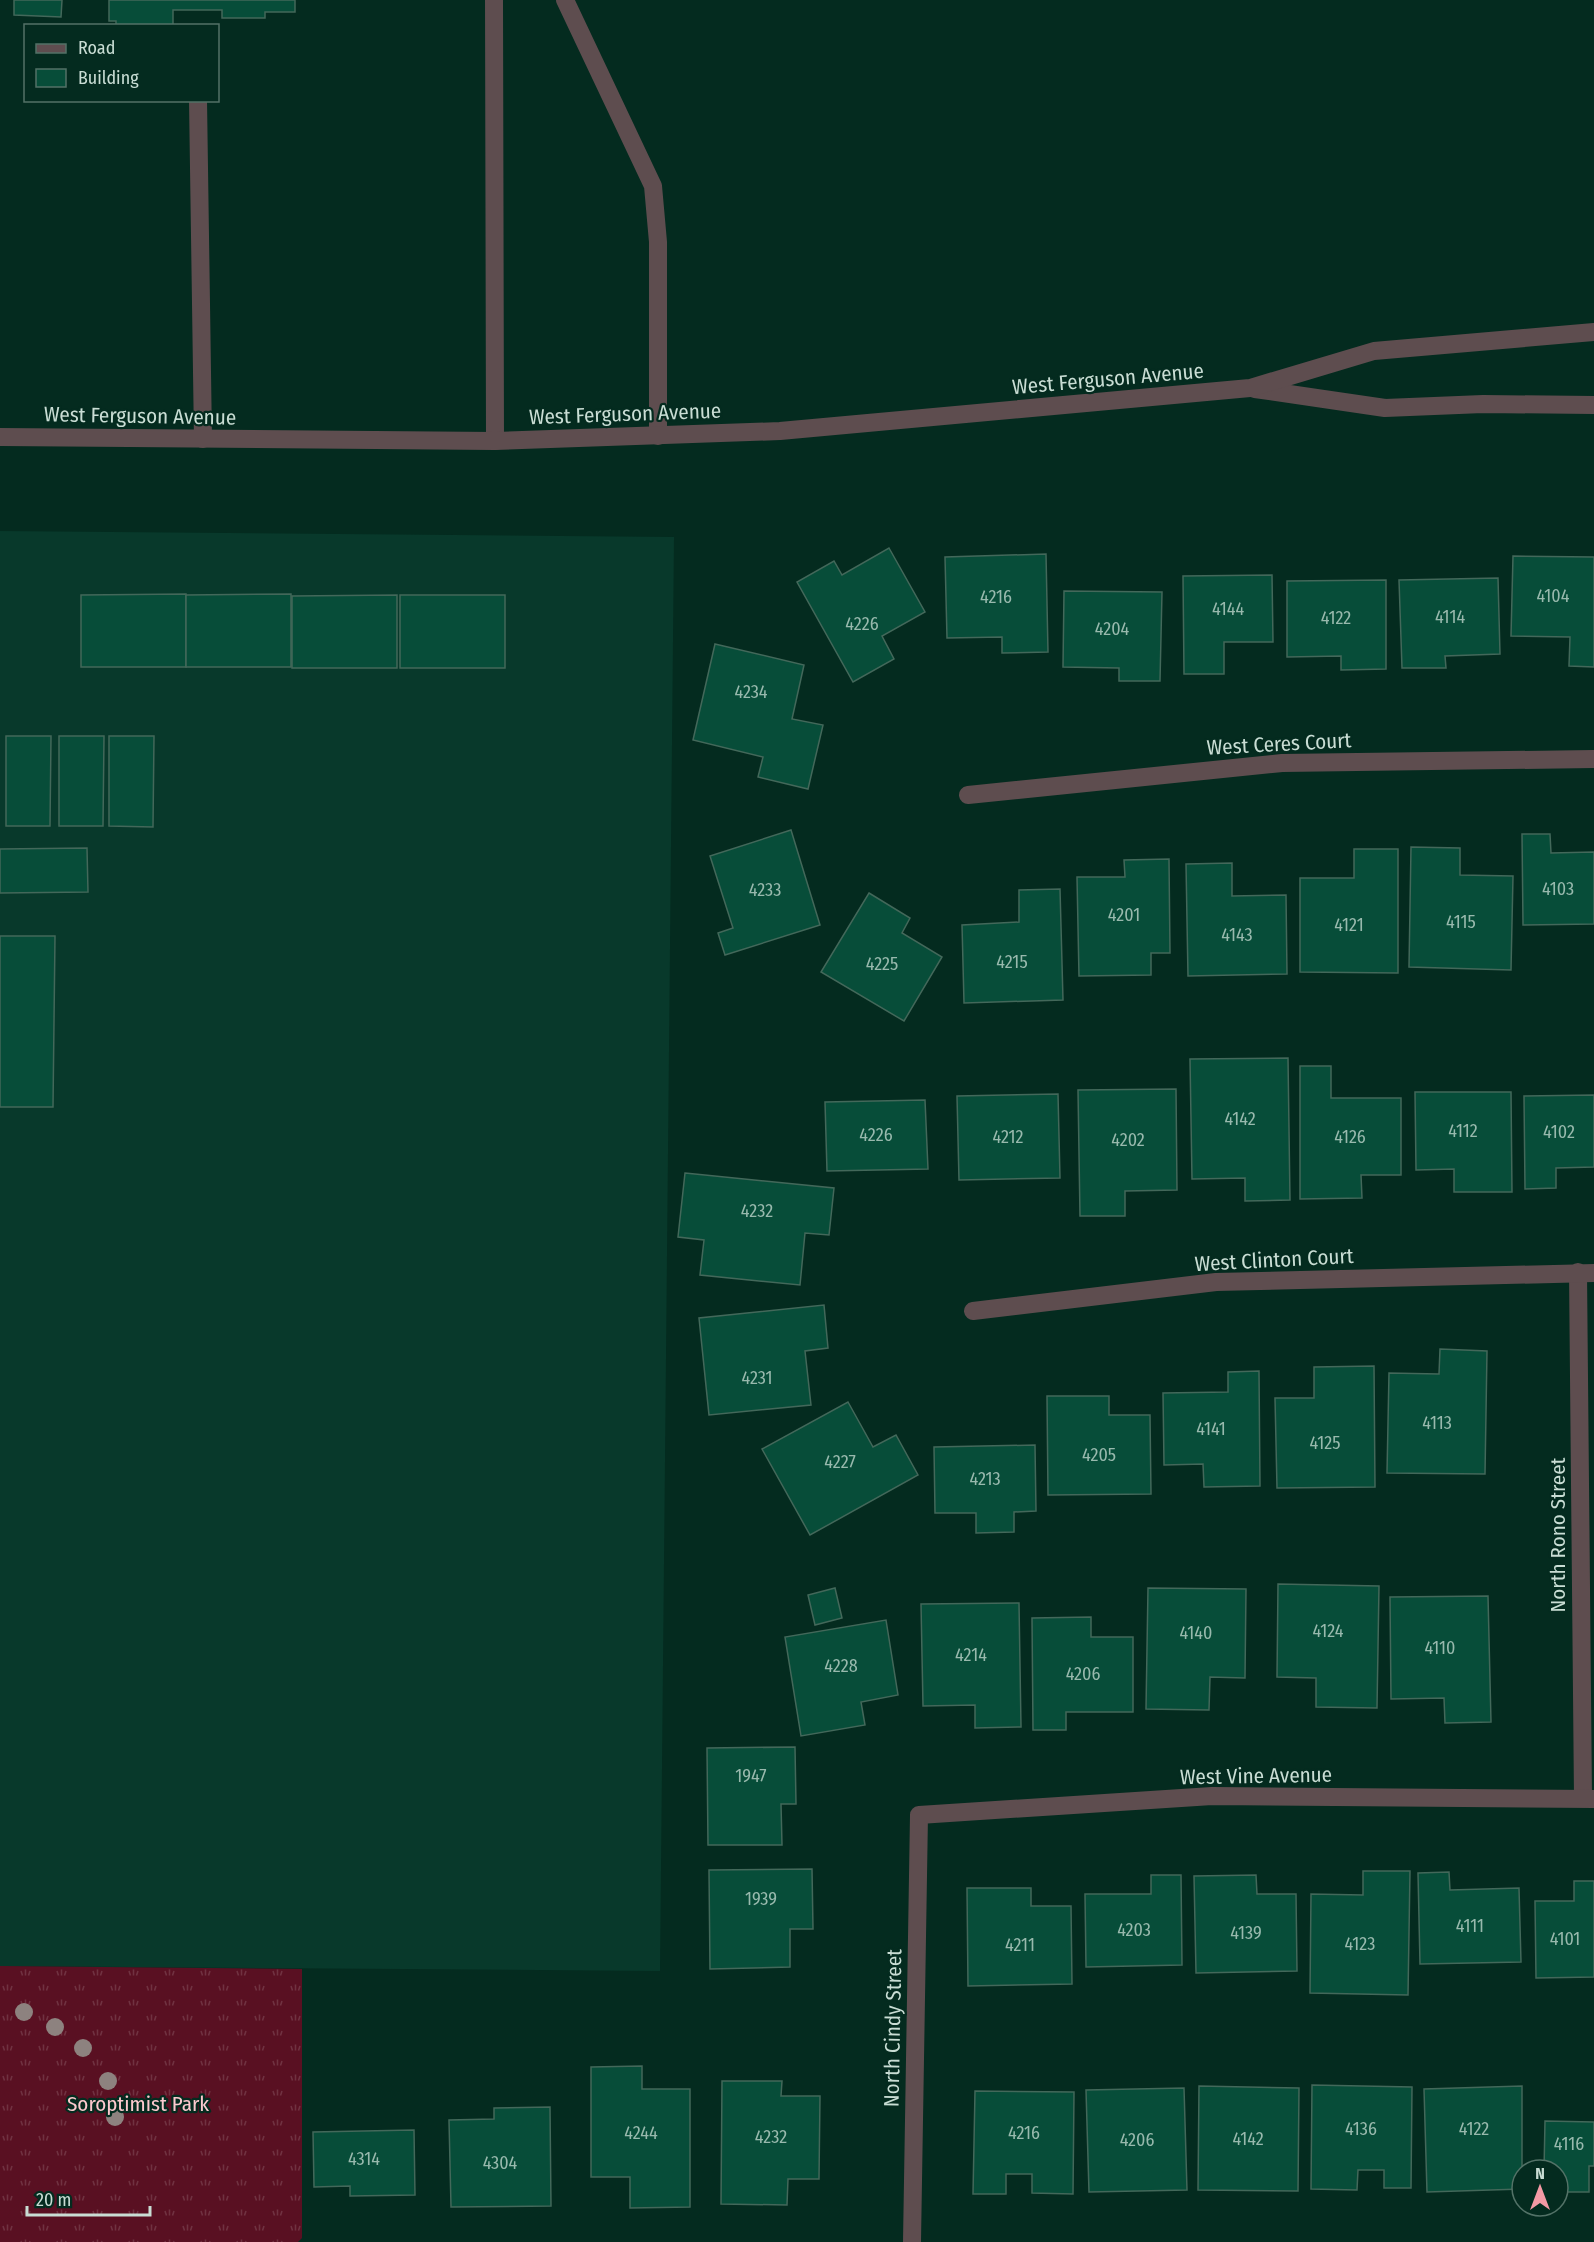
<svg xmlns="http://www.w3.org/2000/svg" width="1594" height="2242" font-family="'Fira Sans Condensed',sans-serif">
	<defs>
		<pattern id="grass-tufts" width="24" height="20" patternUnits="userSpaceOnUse" patternTransform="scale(1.5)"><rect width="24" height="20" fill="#591022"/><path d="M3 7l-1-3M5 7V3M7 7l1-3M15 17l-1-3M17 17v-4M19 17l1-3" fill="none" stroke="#703241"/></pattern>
	</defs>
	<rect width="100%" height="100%" fill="#042b1f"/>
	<!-- built -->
	<path fill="#08392b" d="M0 531 674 537 660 1971 0 1966Z"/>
	<!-- grass -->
	<path fill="url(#grass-tufts)" d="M0 1966 302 1969V2238L298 2242H0Z"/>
	<!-- building -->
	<g fill="#074d39" stroke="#43685a" stroke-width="1.5">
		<path d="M14 0H62L61 17 14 15Z"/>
		<path d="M109 0H295V12H265V18H222V10H173V26H116V21H109Z"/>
		<path d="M889 548 925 612 882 636 894 659 853 682 797 582 834 561 842 575Z"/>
		<path d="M1046 554 1048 652 1002 653V637L947 638 945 557Z"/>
		<path d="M1513 556 1594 557V667L1569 666 1570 637 1511 636Z"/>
		<path d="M1272 575 1273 642H1224V674H1184L1183 576Z"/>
		<path d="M1498 578 1500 654 1445 656 1446 668H1402L1399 580Z"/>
		<path d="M1386 580V669L1341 670V656L1287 657V581Z"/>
		<path d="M1064 591 1162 592 1160 681H1119V668L1063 667Z"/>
		<path d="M186 594V667H81V595Z"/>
		<path d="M291 594V667H186V595Z"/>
		<path d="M397 595V668H292V596Z"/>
		<rect x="400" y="595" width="105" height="73"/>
		<path d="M715 644 804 665 792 719 823 725 808 789 758 777 763 757 693 740Z"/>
		<path d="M6 736H51L50 826H6Z"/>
		<path d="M59 736H104L103 826H59Z"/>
		<path d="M109 736H154L153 827 109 826Z"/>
		<path d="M791 830 820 925 725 955 718 933 733 928 710 856Z"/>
		<path d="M1522 834H1550L1551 853 1594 852V924L1523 925Z"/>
		<path d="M1411 847 1460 848V875L1513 876 1511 970 1409 967Z"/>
		<path d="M87 848 88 892 0 893V849Z"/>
		<path d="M1354 849H1398V973L1300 972V878H1354Z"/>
		<path d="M1169 859 1170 953H1151V975L1079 976 1077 877H1125L1124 860Z"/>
		<path d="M1232 863V896L1286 895 1287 974 1188 976 1186 864Z"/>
		<path d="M1060 889 1063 1000 964 1003 962 925 1019 922V890Z"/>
		<path d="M869 893 910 918 902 933 942 957 904 1021 821 972Z"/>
		<path d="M0 936H55L53 1107H0Z"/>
		<path d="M1288 1058 1290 1200 1245 1201V1178L1192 1179 1190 1059Z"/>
		<path d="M1300 1066H1331V1098H1401V1175H1361L1362 1198 1300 1199Z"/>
		<path d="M1176 1089 1177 1190 1125 1191V1216H1080L1078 1090Z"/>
		<path d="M1415 1092H1511L1512 1192H1454V1169L1416 1170Z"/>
		<path d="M1058 1094 1060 1178 959 1180 957 1096Z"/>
		<path d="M1594 1095V1167L1556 1168V1188L1525 1189 1524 1096Z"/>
		<path d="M925 1100 928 1169 827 1171 825 1102Z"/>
		<path d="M685 1173 834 1188 829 1235 805 1233 800 1285 700 1275 704 1240 678 1237Z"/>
		<path d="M824 1305 828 1348 805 1351 811 1405 709 1415 699 1318Z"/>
		<path d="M1440 1349 1487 1351 1485 1474 1387 1473 1389 1373 1439 1374Z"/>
		<path d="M1374 1366 1375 1487 1277 1488 1275 1398H1314V1367Z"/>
		<path d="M1259 1371 1260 1486 1204 1487 1203 1464 1164 1465 1163 1393 1228 1392V1372Z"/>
		<path d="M1047 1396H1109V1415H1150L1151 1494 1048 1495Z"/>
		<path d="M848 1402 873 1447 896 1435 918 1475 810 1535 762 1449Z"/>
		<path d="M1035 1445 1036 1511 1014 1512V1532L976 1533V1513H935L934 1447Z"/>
		<path d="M1278 1584 1379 1586 1377 1708 1316 1707V1678L1277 1677Z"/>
		<path d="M835 1588 842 1618 815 1625 808 1595Z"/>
		<path d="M1148 1588 1246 1589 1245 1678 1210 1677 1209 1710 1146 1709Z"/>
		<path d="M1488 1596 1491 1722 1445 1723 1444 1698 1391 1699 1390 1597Z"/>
		<path d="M1019 1603 1021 1727 975 1728V1705L923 1706 921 1604Z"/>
		<path d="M1091 1617V1637H1133V1712H1066V1730H1033L1032 1618Z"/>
		<path d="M886 1620 898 1695 861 1702 865 1725 801 1736 785 1637Z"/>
		<path d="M795 1747 796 1804H781L782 1845H708L707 1748Z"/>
		<path d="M812 1869 813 1929H790V1967L710 1969 709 1870Z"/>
		<path d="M1363 1871H1410L1408 1995 1310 1993 1311 1894 1363 1895Z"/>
		<path d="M1449 1872 1450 1890 1519 1888 1521 1962 1420 1964 1418 1873Z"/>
		<path d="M1151 1875H1181L1182 1965 1086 1967 1085 1894H1151Z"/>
		<path d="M1256 1875 1257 1894H1296L1297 1971 1196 1973 1194 1876Z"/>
		<path d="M1574 1881H1594V1977L1536 1978 1535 1901H1574Z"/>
		<path d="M967 1888H1031V1906H1071L1072 1984 968 1986Z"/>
		<path d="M642 2066V2089H690V2207L630 2208V2177H591V2067Z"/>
		<path d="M722 2081H782L781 2096H820L819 2179H788L787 2205 721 2204Z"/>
		<path d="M1312 2085 1412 2087 1411 2188H1384V2170H1358L1357 2190 1311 2189Z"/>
		<path d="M1199 2086 1299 2088 1298 2191 1198 2190Z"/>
		<path d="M1522 2086V2189L1427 2192 1424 2089Z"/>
		<path d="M1184 2088 1187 2190 1089 2192 1086 2090Z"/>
		<path d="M975 2091 1074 2092 1073 2194 1032 2193V2174H1006V2194H973Z"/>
		<path d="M550 2107 551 2206 451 2207 449 2120 494 2119V2108Z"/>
		<path d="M1545 2121 1594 2122V2166H1589V2192H1558V2170H1544Z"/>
		<path d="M414 2130 415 2195 350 2196V2186L314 2187 313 2132Z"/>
	</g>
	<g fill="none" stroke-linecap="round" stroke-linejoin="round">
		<!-- service -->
		<g stroke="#5e4d4f" stroke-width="18">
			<path d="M494 0 495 441"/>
			<path d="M565 0 653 186 658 242V436"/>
			<path d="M198 100 203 439"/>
		</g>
		<!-- minor -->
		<g stroke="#5e4d4f" stroke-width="18">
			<path d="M968 795 1282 763 1594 759"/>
			<path d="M1578 1272 1583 1798"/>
			<path d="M973 1311 1216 1282 1594 1273"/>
			<path d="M912 2242 919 1815 1212 1796 1594 1799"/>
		</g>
		<!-- tertiary -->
		<g stroke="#5e4d4f" stroke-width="18">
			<path d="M1255 389 1385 408 1483 404 1594 405"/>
			<path d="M0 437 495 441 780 431 1250 388 1374 351 1594 332"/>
		</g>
	</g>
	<!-- trees -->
	<g fill="#8d827f">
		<circle cx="24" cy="2012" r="9"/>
		<circle cx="55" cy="2027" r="9"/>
		<circle cx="83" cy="2048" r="9"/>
		<circle cx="108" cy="2081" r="9"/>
		<circle cx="115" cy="2117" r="9"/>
	</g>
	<g text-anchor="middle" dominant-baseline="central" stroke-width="4.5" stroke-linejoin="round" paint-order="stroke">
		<!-- number labels -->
		<g font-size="18" fill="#98b9ad">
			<text x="1553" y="596">4104</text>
			<text x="996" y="597">4216</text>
			<text x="1228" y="609">4144</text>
			<text x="1450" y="617">4114</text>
			<text x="1336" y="618">4122</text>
			<text x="862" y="624">4226</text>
			<text x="1112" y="629">4204</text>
			<text x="751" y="692">4234</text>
			<text x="1558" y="889">4103</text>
			<text x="765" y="890">4233</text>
			<text x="1124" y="915">4201</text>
			<text x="1461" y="922">4115</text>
			<text x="1349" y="925">4121</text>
			<text x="1237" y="935">4143</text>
			<text x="1012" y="962">4215</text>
			<text x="882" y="964">4225</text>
			<text x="1240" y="1119">4142</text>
			<text x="1463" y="1131">4112</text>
			<text x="1559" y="1132">4102</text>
			<text x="876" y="1135">4226</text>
			<text x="1008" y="1137">4212</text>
			<text x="1350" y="1137">4126</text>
			<text x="1128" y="1140">4202</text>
			<text x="757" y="1211">4232</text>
			<text x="757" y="1378">4231</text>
			<text x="1437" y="1423">4113</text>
			<text x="1211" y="1429">4141</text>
			<text x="1325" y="1443">4125</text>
			<text x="1099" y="1455">4205</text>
			<text x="840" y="1462">4227</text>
			<text x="985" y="1479">4213</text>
			<text x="1328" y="1631">4124</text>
			<text x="1196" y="1633">4140</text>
			<text x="1440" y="1648">4110</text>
			<text x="971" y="1655">4214</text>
			<text x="841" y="1666">4228</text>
			<text x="1083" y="1674">4206</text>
			<text x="751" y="1776">1947</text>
			<text x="761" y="1899">1939</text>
			<text x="1470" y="1926">4111</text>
			<text x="1134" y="1930">4203</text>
			<text x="1246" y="1933">4139</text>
			<text x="1565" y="1939">4101</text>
			<text x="1360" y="1944">4123</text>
			<text x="1020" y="1945">4211</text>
			<text x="1361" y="2129">4136</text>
			<text x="1474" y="2129">4122</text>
			<text x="641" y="2133">4244</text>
			<text x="1024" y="2133">4216</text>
			<text x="771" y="2137">4232</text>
			<text x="1248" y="2139">4142</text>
			<text x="1137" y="2140">4206</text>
			<text x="1569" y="2144">4116</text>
			<text x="364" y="2159">4314</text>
			<text x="500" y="2163">4304</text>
		</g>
		<!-- street labels -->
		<g font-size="21" fill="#c9ddd4" stroke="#042b1f">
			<text transform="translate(1108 379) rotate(-5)">West Ferguson Avenue</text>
			<text transform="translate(625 414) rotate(-2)">West Ferguson Avenue</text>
			<text transform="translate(140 416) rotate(1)">West Ferguson Avenue</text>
			<text transform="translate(1279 744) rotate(-3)">West Ceres Court</text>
			<text transform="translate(1274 1260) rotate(-3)">West Clinton Court</text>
			<text transform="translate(1558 1535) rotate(-90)">North Rono Street</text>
			<text transform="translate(1256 1776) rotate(-1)">West Vine Avenue</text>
			<text transform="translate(893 2028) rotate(-89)">North Cindy Street</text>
		</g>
		<!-- park labels -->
		<g font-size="21" fill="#fdc9ce" stroke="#042b1f">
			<text x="138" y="2104">Soroptimist Park</text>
		</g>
	</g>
	<!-- legend -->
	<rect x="24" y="24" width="195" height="78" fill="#042b1f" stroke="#537267" stroke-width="1.5"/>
	<rect x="36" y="44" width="30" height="9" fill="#5e4d4f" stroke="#537267" stroke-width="1.5"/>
	<text x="78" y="54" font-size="18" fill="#c9ddd4">Road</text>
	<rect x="36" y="69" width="30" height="18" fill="#074d39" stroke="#537267" stroke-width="1.5"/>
	<text x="78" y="84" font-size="18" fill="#c9ddd4">Building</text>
	<!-- north arrow -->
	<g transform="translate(1540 2188)"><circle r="28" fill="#042b1f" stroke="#537267" stroke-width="1.5"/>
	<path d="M0-4.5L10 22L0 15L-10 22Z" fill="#f49aa5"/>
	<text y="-9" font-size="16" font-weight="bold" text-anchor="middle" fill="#c9ddd4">N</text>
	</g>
	<!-- scale -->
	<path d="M27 2206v9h123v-9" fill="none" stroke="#c9ddd4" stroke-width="3"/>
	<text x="36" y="2206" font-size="18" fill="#c9ddd4" stroke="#042b1f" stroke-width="4.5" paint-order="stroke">20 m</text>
</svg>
